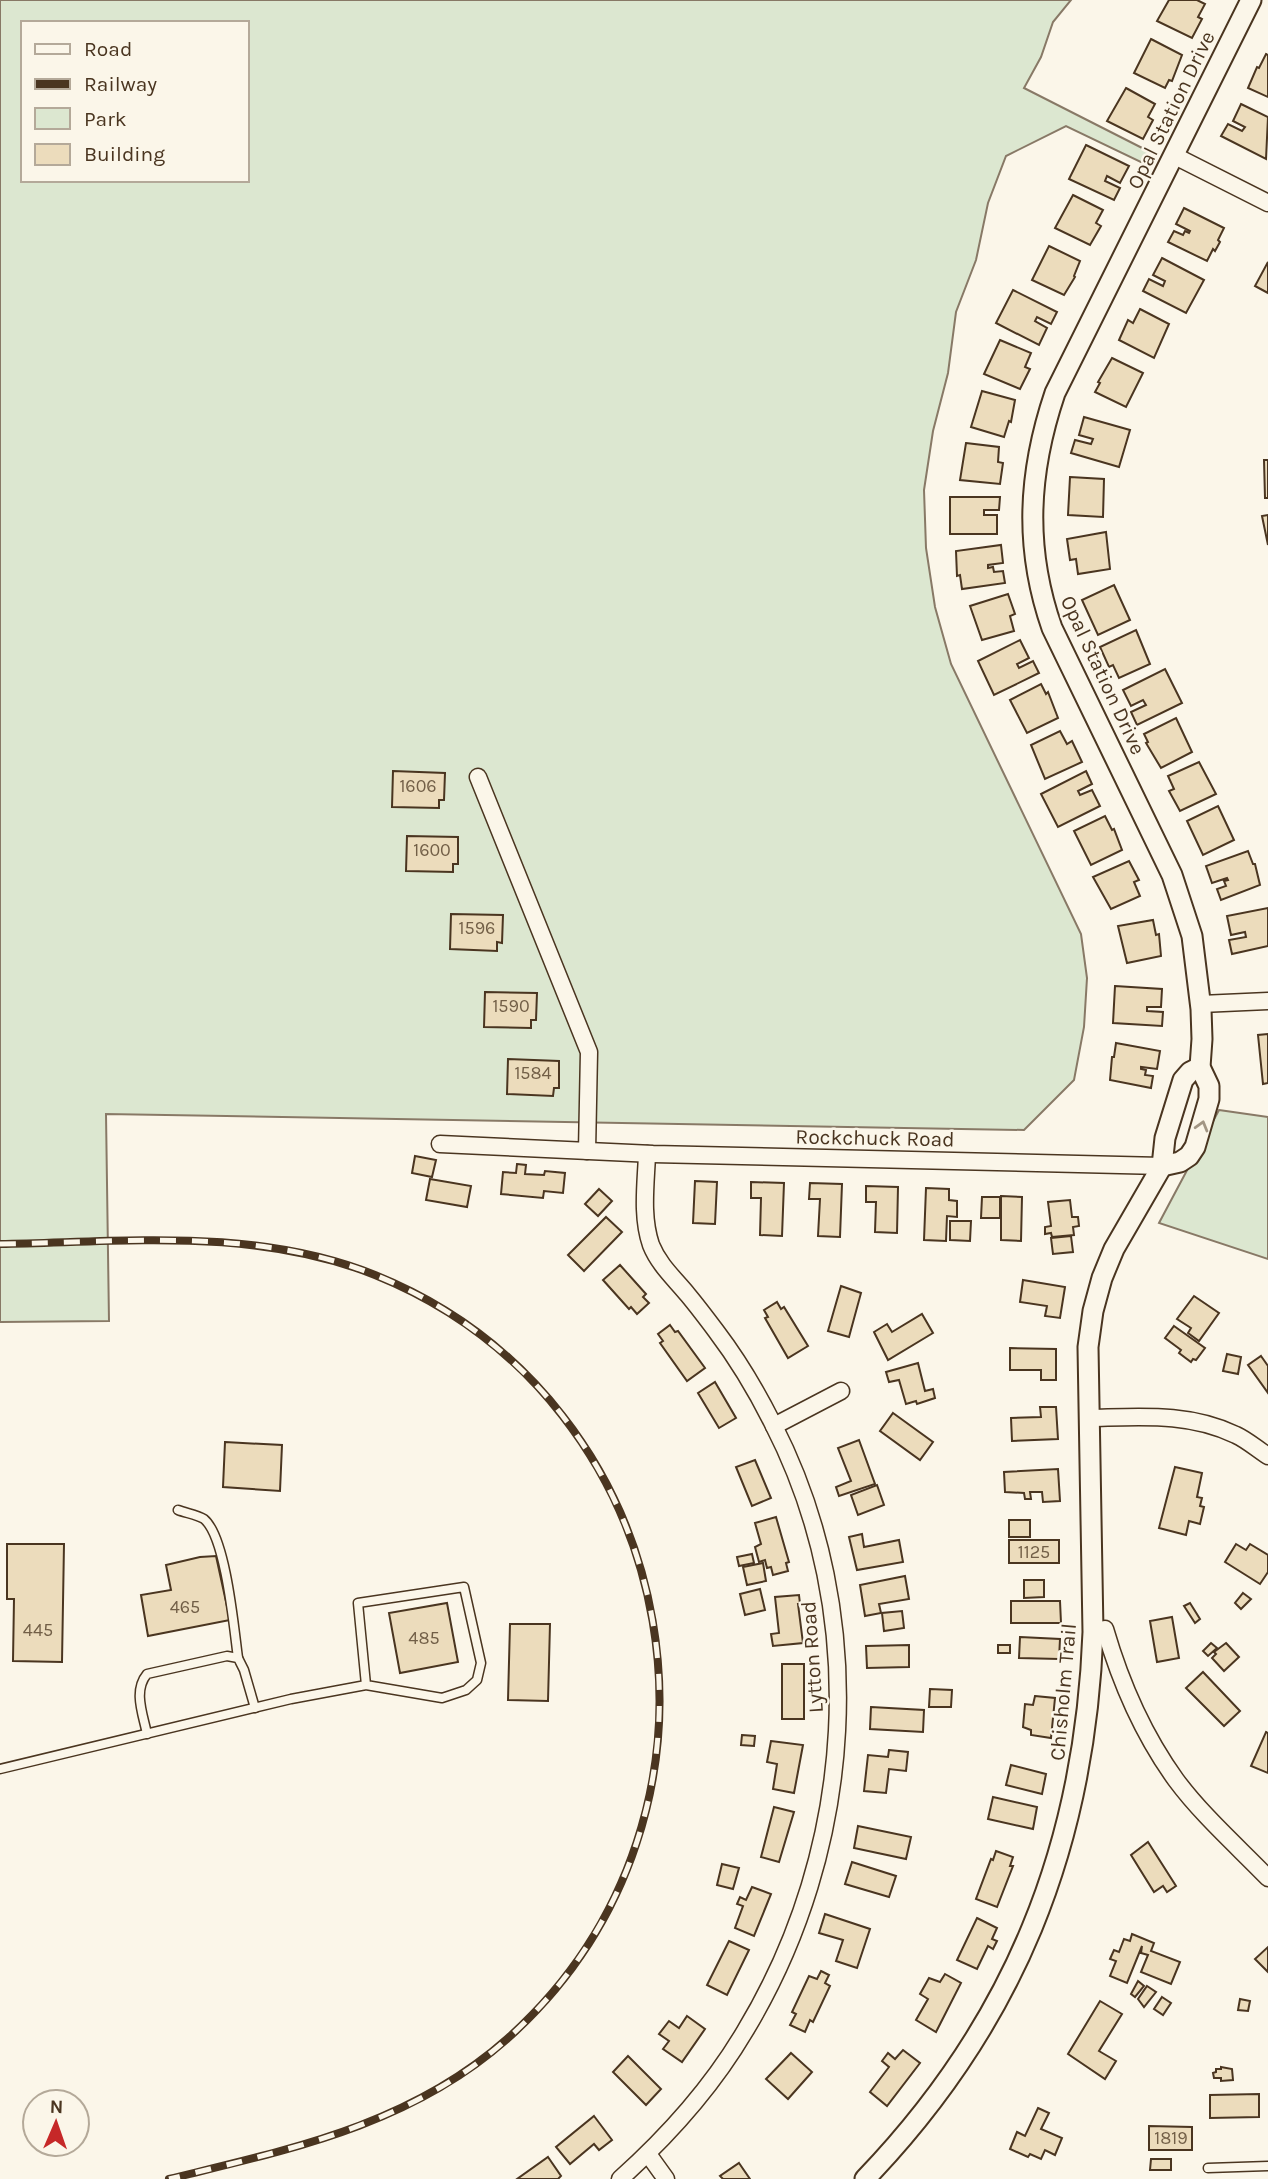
<svg xmlns="http://www.w3.org/2000/svg" width="1268" height="2179" font-family="Karla,sans-serif">
	<rect width="100%" height="100%" fill="#fbf6e9"/>
	<!-- green -->
	<g fill="#dce7d0" stroke="#887966" stroke-width="2" fill-rule="evenodd">
		<path d="M0 0H1071L1053 22 1041 57 1024 88 1154 154 1147 165 1066 126 1006 156 988 203 976 260 956 312 948 373 933 431 924 490 926 548 935 607 951 664 1081 934 1087 978 1084 1027 1074 1080 1024 1130 106 1114 109 1321 0 1322ZM23 23H247V180H23Z"/>
		<path d="M1219 1110 1268 1117V1259L1159 1223Z"/>
	</g>
	<!-- building -->
	<g fill="#ecdcbc" stroke="#4a3520" stroke-width="2">
		<path d="M1169 0H1197L1205 4 1198 17 1202 19 1192 38 1157 21Z"/>
		<path d="M1151 39 1182 55 1172 81 1169 80 1165 88 1134 73Z"/>
		<path d="M1266 54 1268 55V97L1248 88 1257 67 1259 68Z"/>
		<path d="M1126 88 1155 104 1148 117 1153 120 1143 139 1107 121Z"/>
		<path d="M1241 104 1268 117 1266 159 1221 136 1228 124 1242 131 1245 127 1233 121Z"/>
		<path d="M1086 145 1129 166 1120 183 1107 176 1105 181 1120 188 1114 200 1069 179Z"/>
		<path d="M1073 195 1103 210 1096 223 1101 226 1090 245 1055 228Z"/>
		<path d="M1184 208 1224 228 1218 240 1220 242 1215 251 1213 249 1207 261 1168 242 1174 231 1183 235 1185 231 1189 233 1190 231 1176 224Z"/>
		<path d="M1049 246 1080 261 1074 276 1075 277 1064 295 1032 280Z"/>
		<path d="M1162 258 1204 280 1186 313 1143 291 1149 279 1163 286 1165 281 1153 275Z"/>
		<path d="M1268 262V293L1255 286Z"/>
		<path d="M1013 290 1057 312 1051 324 1037 317 1035 321 1047 328 1039 345 996 323Z"/>
		<path d="M1140 309 1169 324 1154 358 1119 340 1128 320 1133 323Z"/>
		<path d="M1000 340 1031 353 1025 367 1030 369 1020 389 984 374Z"/>
		<path d="M1112 358 1143 373 1126 407 1095 392 1100 383 1098 382Z"/>
		<path d="M982 391 1015 400 1011 422 1009 421 1004 437 971 427Z"/>
		<path d="M1084 417 1130 430 1119 467 1071 453 1075 440 1091 444 1093 439 1079 435Z"/>
		<path d="M966 443 999 447 998 462 1003 463 1000 484 960 480Z"/>
		<path d="M1264 460H1268V498H1265Z"/>
		<path d="M1070 477 1104 479 1103 517 1068 515Z"/>
		<path d="M950 497H1000L999 510H984V515H997V534H950Z"/>
		<path d="M1268 515V545L1262 516Z"/>
		<path d="M1106 532 1110 569 1078 574 1076 559 1070 560 1067 539Z"/>
		<path d="M1001 545 1003 563 988 565V568L993 567 994 572 1003 571 1005 583 962 589 960 575 957 576 956 551Z"/>
		<path d="M1114 585 1130 620 1098 635 1082 600Z"/>
		<path d="M1008 594 1015 614 1010 616 1014 631 982 640 970 606Z"/>
		<path d="M1136 630 1150 664 1119 678 1113 665 1109 667 1100 647Z"/>
		<path d="M1020 640 1029 658 1017 664 1019 668 1033 661 1039 673 994 695 978 661Z"/>
		<path d="M1165 669 1182 703 1137 725 1131 712 1146 705 1143 700 1131 706 1123 690Z"/>
		<path d="M1041 684 1046 694 1048 692 1058 718 1027 733 1010 700Z"/>
		<path d="M1176 718 1192 752 1161 768 1146 743 1148 742 1144 734Z"/>
		<path d="M1060 731 1067 744 1072 741 1082 762 1045 779 1031 745Z"/>
		<path d="M1199 762 1216 794 1180 811 1169 791 1174 789 1168 776Z"/>
		<path d="M393 771 445 773 444 800H439V808L392 807Z"/>
		<path d="M1086 771 1092 784 1078 791 1080 795 1092 790 1100 806 1058 827 1041 794Z"/>
		<path d="M1218 806 1234 840 1203 855 1187 821Z"/>
		<path d="M1105 816 1112 830 1114 829 1122 850 1091 865 1074 831Z"/>
		<path d="M407 836 458 837V864H453V872L406 871Z"/>
		<path d="M1248 851 1253 864H1255L1260 885 1221 900 1217 889 1226 886 1224 881 1228 880 1227 878 1212 883 1206 866Z"/>
		<path d="M1129 861 1139 880 1134 882 1140 896 1111 909 1093 877Z"/>
		<path d="M1268 908V946L1232 954 1229 940 1246 937 1245 932 1231 935 1227 916Z"/>
		<path d="M451 914 503 915 502 943 497 942V951L450 949Z"/>
		<path d="M1153 920 1156 935 1159 934 1161 956 1127 963 1118 926Z"/>
		<path d="M1115 986 1162 989 1161 1007H1147V1011L1163 1012 1162 1026 1113 1023Z"/>
		<path d="M485 992 537 993 536 1020H531V1028L484 1027Z"/>
		<path d="M1268 1034V1083L1263 1084 1258 1035Z"/>
		<path d="M1116 1043 1160 1051 1157 1069 1141 1067V1069L1146 1070 1145 1075 1153 1076 1151 1088 1110 1080 1112 1057H1114Z"/>
		<path d="M508 1059 559 1061V1088H554L553 1096 507 1094Z"/>
		<path d="M415 1156 436 1160 432 1177 412 1173Z"/>
		<path d="M517 1164 526 1165 525 1174 544 1175 545 1171 565 1173 563 1193 544 1191 543 1198 501 1194 503 1172 516 1173Z"/>
		<path d="M430 1179 471 1186 467 1207 426 1200Z"/>
		<path d="M695 1181 717 1182 715 1224 693 1223Z"/>
		<path d="M751 1182 784 1183 782 1236 760 1235 761 1198H751Z"/>
		<path d="M810 1183 842 1184 840 1237 818 1236 820 1199H809Z"/>
		<path d="M866 1186 898 1187 897 1233 875 1232 876 1202H866Z"/>
		<path d="M926 1188 949 1189V1200L957 1201V1217L947 1216 946 1241 924 1240Z"/>
		<path d="M599 1189 612 1201 598 1216 585 1204Z"/>
		<path d="M1001 1196 1022 1197 1021 1241 1001 1240Z"/>
		<path d="M982 1197H1000V1218H981Z"/>
		<path d="M1070 1200 1072 1217H1078L1079 1226 1073 1227 1074 1235 1052 1237 1051 1233 1045 1234V1227L1051 1226 1048 1202Z"/>
		<path d="M606 1217 622 1232 584 1271 568 1255Z"/>
		<path d="M950 1221H971L970 1241 950 1240Z"/>
		<path d="M1071 1236 1073 1252 1053 1254 1051 1238Z"/>
		<path d="M620 1265 646 1294 643 1297 649 1303 637 1314 631 1307 629 1309 603 1280Z"/>
		<path d="M1023 1280 1065 1287 1060 1318 1045 1316 1047 1306 1020 1302Z"/>
		<path d="M841 1286 861 1293 849 1337 828 1331Z"/>
		<path d="M1194 1296 1219 1313 1199 1341 1188 1333 1191 1328 1177 1319Z"/>
		<path d="M777 1302 781 1309 784 1307 808 1346 788 1358 765 1318 768 1317 764 1310Z"/>
		<path d="M922 1314 933 1333 888 1360 874 1332 887 1324 892 1332Z"/>
		<path d="M670 1325 675 1332 678 1331 705 1368 687 1381 660 1343 663 1341 658 1334Z"/>
		<path d="M1174 1326 1205 1348 1196 1360 1193 1359 1191 1362 1179 1353 1181 1350 1165 1338Z"/>
		<path d="M1010 1348 1056 1349V1380H1041V1370H1010Z"/>
		<path d="M1227 1354 1241 1357 1238 1374 1223 1371Z"/>
		<path d="M1261 1356 1268 1366V1393L1248 1365Z"/>
		<path d="M918 1363 925 1391 933 1389 935 1398 917 1404 916 1401 906 1404 899 1380 889 1382 886 1372Z"/>
		<path d="M715 1382 736 1418 719 1428 698 1393Z"/>
		<path d="M1040 1407H1056L1058 1439 1012 1441 1011 1418 1041 1417Z"/>
		<path d="M893 1413 933 1442 920 1460 880 1431Z"/>
		<path d="M859 1440 875 1484 839 1496 836 1487 851 1481 838 1448Z"/>
		<path d="M225 1442 282 1445 280 1491 223 1487Z"/>
		<path d="M755 1460 771 1498 752 1506 736 1467Z"/>
		<path d="M1175 1467 1202 1473 1197 1497 1202 1498 1200 1506 1204 1507 1200 1524 1189 1521 1186 1535 1159 1528Z"/>
		<path d="M1058 1469 1060 1501 1043 1502 1042 1492H1030L1031 1499H1025L1024 1493 1005 1492 1004 1472Z"/>
		<path d="M877 1485 884 1505 858 1515 851 1495Z"/>
		<path d="M776 1517 789 1562 786 1563 788 1571 773 1575 771 1567 767 1568 765 1560 759 1562 755 1547 761 1544 755 1523Z"/>
		<rect x="1009" y="1520" width="21" height="17"/>
		<path d="M862 1534 864 1547 899 1540 903 1562 857 1570 849 1537Z"/>
		<rect x="1009" y="1540" width="50" height="23"/>
		<path d="M7 1544H64L62 1662 13 1661 14 1599H7Z"/>
		<path d="M1236 1544 1246 1550 1250 1544 1268 1555V1572L1260 1584 1225 1562Z"/>
		<path d="M752 1554 754 1563 739 1566 737 1557Z"/>
		<path d="M216 1556 230 1620 148 1636 141 1595 171 1590 166 1565 200 1557Z"/>
		<path d="M763 1563 766 1581 747 1585 743 1567Z"/>
		<path d="M905 1576 909 1599 879 1604 881 1613 865 1616 860 1585Z"/>
		<path d="M1024 1580H1044V1597L1024 1598Z"/>
		<path d="M760 1589 765 1610 745 1615 740 1594Z"/>
		<path d="M1243 1593 1251 1599 1241 1609 1235 1603Z"/>
		<path d="M799 1595 800 1604H798L803 1643 773 1646 771 1634 779 1633 775 1597Z"/>
		<path d="M1011 1601H1060L1061 1623H1011Z"/>
		<path d="M447 1603 458 1662 400 1673 389 1613Z"/>
		<path d="M1190 1603 1200 1619 1195 1623 1184 1606Z"/>
		<path d="M902 1611 904 1628 884 1631 882 1613Z"/>
		<path d="M1172 1617 1179 1658 1157 1662 1150 1621Z"/>
		<path d="M510 1624H550L548 1701 508 1700Z"/>
		<path d="M1020 1637 1060 1639 1059 1659 1019 1658Z"/>
		<path d="M1211 1643 1217 1648 1208 1656 1203 1651Z"/>
		<path d="M1226 1643 1239 1657 1224 1671 1212 1658 1216 1654 1214 1652Z"/>
		<path d="M909 1645V1667L867 1668 866 1646Z"/>
		<rect x="998" y="1645" width="12" height="8"/>
		<rect x="782" y="1664" width="22" height="55"/>
		<path d="M1203 1672 1240 1711 1224 1726 1186 1688Z"/>
		<path d="M930 1689 952 1690 951 1707H929Z"/>
		<path d="M1035 1696 1055 1698 1051 1738 1031 1735V1730L1023 1727 1025 1704 1033 1705Z"/>
		<path d="M871 1707 924 1710 923 1732 870 1729Z"/>
		<path d="M1266 1732 1268 1733V1773L1251 1766Z"/>
		<path d="M742 1735 755 1736 754 1746 741 1745Z"/>
		<path d="M771 1741 803 1745 794 1793 773 1789 777 1764 767 1762Z"/>
		<path d="M889 1750 908 1752 906 1771 889 1769 886 1793 864 1791 868 1755 888 1757Z"/>
		<path d="M1011 1765 1046 1774 1042 1794 1006 1785Z"/>
		<path d="M993 1797 1037 1807 1033 1829 988 1819Z"/>
		<path d="M774 1807 794 1812 779 1862 761 1857Z"/>
		<path d="M858 1826 911 1837 906 1859 854 1848Z"/>
		<path d="M1148 1842 1176 1886 1167 1892 1163 1886 1154 1892 1131 1855Z"/>
		<path d="M996 1851 1013 1857 1010 1866H1013L997 1907 976 1899 991 1859 993 1860Z"/>
		<path d="M852 1862 896 1876 889 1897 845 1884Z"/>
		<path d="M722 1864 739 1868 733 1889 717 1885Z"/>
		<path d="M752 1887 771 1894 754 1936 735 1928 743 1906 737 1904 740 1897 746 1900Z"/>
		<path d="M825 1914 870 1929 857 1968 836 1961 843 1940 819 1933Z"/>
		<path d="M977 1918 997 1928 992 1939 997 1941 993 1949 988 1946 977 1969 957 1960Z"/>
		<path d="M1132 1934 1154 1943 1151 1951 1180 1962 1171 1984 1141 1972 1148 1955 1141 1953 1142 1946 1127 1983 1110 1976 1116 1961 1110 1959 1114 1950 1119 1952 1124 1939 1130 1941Z"/>
		<path d="M729 1941 749 1950 727 1995 707 1985Z"/>
		<path d="M1268 1947V1972L1255 1959Z"/>
		<path d="M821 1971 829 1975 825 1983 830 1986 813 2022 810 2020 805 2032 790 2025 796 2014 792 2012 809 1976 817 1979Z"/>
		<path d="M945 1974 961 1983 936 2032 916 2020 928 1999 920 1994 929 1978 940 1982Z"/>
		<path d="M1138 1981 1144 1986 1135 1997 1131 1994Z"/>
		<path d="M1147 1986 1156 1992 1144 2007 1138 1999Z"/>
		<path d="M1162 1997 1171 2003 1163 2015 1154 2009Z"/>
		<path d="M1240 1999 1250 2001 1248 2011 1238 2010Z"/>
		<path d="M1100 2001 1122 2014 1099 2051 1116 2061 1105 2079 1068 2054Z"/>
		<path d="M687 2016 705 2029 682 2062 663 2049 669 2041 659 2034 669 2021 679 2028Z"/>
		<path d="M903 2050 920 2063 887 2106 870 2092 889 2067 882 2061 888 2053 895 2059Z"/>
		<path d="M791 2053 812 2072 788 2099 766 2079Z"/>
		<path d="M628 2056 661 2089 646 2105 613 2072Z"/>
		<path d="M1221 2067 1232 2069 1233 2080 1221 2081V2078H1214L1213 2073 1216 2072V2069H1221Z"/>
		<path d="M1259 2094V2117L1210 2118V2095Z"/>
		<path d="M1038 2108 1049 2113 1041 2129 1062 2138 1055 2155 1045 2150 1041 2159 1030 2154 1028 2157 1010 2149 1017 2132 1025 2136Z"/>
		<path d="M594 2116 612 2140 599 2150 594 2144 570 2164 556 2147Z"/>
		<path d="M1149 2126 1192 2127V2150H1149Z"/>
		<path d="M548 2157 561 2176 558 2179H517Z"/>
		<path d="M1151 2159H1171V2170H1150Z"/>
		<path d="M739 2163 750 2179H723L720 2176Z"/>
	</g>
	<g fill="none" stroke-linecap="round" stroke-linejoin="round">
		<defs>
			<g id="service">
				<path d="M178 1510C186 1513 198 1515 204 1519 226 1537 234 1629 238 1658"/>
				<path d="M147 1734C143 1714 133 1691 147 1674L227 1656 238 1658 244 1670 255 1708"/>
				<path d="M0 1769 291 1699 366 1685 358 1603 464 1587 481 1663 477 1680 466 1690 442 1698 366 1685"/>
				<path d="M1208 2168 1268 2166"/>
			</g>
			<g id="minor">
				<path d="M1173 155 1268 203"/>
				<path d="M478 777 589 1052 587 1151"/>
				<path d="M1201 1004 1268 1001"/>
				<path d="M440 1144 653 1154 1162 1166"/>
				<path d="M1089 1418C1139 1417 1189 1412 1236 1435 1247 1440 1257 1449 1268 1456"/>
				<path d="M774 1426 841 1391"/>
				<path d="M1093 1632 1105 1629C1121 1684 1142 1733 1176 1780 1202 1815 1237 1846 1268 1878"/>
				<path d="M648 2154 666 2179"/>
				<path d="M620 2179C668 2136 712 2087 745 2031 855 1849 871 1615 773 1424 757 1392 738 1360 716 1331 707 1319 698 1307 688 1295 675 1279 659 1265 651 1245 641 1216 646 1183 647 1154"/>
			</g>
			<g id="tertiary">
				<path d="M1162 1166 1180 1162 1189 1156 1195 1147 1209 1099V1086L1200 1067 1202 1039 1201 1009 1192 936 1172 875 1052 628C1024 548 1028 473 1055 393L1251 0"/>
				<path d="M865 2179C1014 2024 1085 1847 1093 1632L1088 1347 1093 1311 1102 1278 1114 1249 1162 1166 1165 1138 1183 1080 1190 1072 1200 1067"/>
			</g>
		</defs>
		<!-- service casing -->
		<use href="#service" stroke="#4a3520" stroke-width="11"/>
		<!-- minor casing -->
		<use href="#minor" stroke="#4a3520" stroke-width="19"/>
		<!-- tertiary casing -->
		<use href="#tertiary" stroke="#4a3520" stroke-width="23"/>
		<!-- service -->
		<use href="#service" stroke="#fbf6e9" stroke-width="8"/>
		<!-- minor -->
		<use href="#minor" stroke="#fbf6e9" stroke-width="16"/>
		<!-- tertiary -->
		<use href="#tertiary" stroke="#fbf6e9" stroke-width="19"/>
		<defs>
			<path id="rail" d="M0 1244C125 1242 256 1227 375 1275 687 1401 759 1815 507 2039 410 2125 291 2149 169 2179"/>
		</defs>
		<!-- rail casing -->
		<use href="#rail" stroke="#4a3520" stroke-width="8"/>
		<!-- rail -->
		<use href="#rail" stroke="#fbf6e9" stroke-width="5" stroke-dasharray="16" stroke-linecap="butt"/>
	</g>
	<!-- one-way arrows -->
	<defs><path id="oneway-chevron" d="M-2-3.5L2.5 0L-2 3.5" fill="none" stroke-width="1.6" stroke-linecap="round" stroke-linejoin="round" transform="scale(1.75)"/></defs>
	<use stroke="#a29684" href="#oneway-chevron" transform="translate(1202 1126) rotate(-74)"/>
	<g text-anchor="middle" dominant-baseline="central" stroke-width="5" stroke-linejoin="round" paint-order="stroke">
		<!-- number labels -->
		<g font-size="18" fill="#725f47">
			<text x="418" y="786">1606</text>
			<text x="432" y="850">1600</text>
			<text x="477" y="928">1596</text>
			<text x="511" y="1006">1590</text>
			<text x="533" y="1073">1584</text>
			<text x="1034" y="1552">1125</text>
			<text x="185" y="1607">465</text>
			<text x="38" y="1630">445</text>
			<text x="424" y="1638">485</text>
			<text x="1171" y="2138">1819</text>
		</g>
		<!-- street labels -->
		<g font-size="21" fill="#4a3520" stroke="#fbf6e9">
			<text transform="translate(1171 110) rotate(-64)">Opal Station Drive</text>
			<text transform="translate(1103 675) rotate(65)">Opal Station Drive</text>
			<text transform="translate(875 1138) rotate(1)">Rockchuck Road</text>
			<text transform="translate(812 1657) rotate(-94)">Lytton Road</text>
			<text transform="translate(1063 1692) rotate(-85)">Chisholm Trail</text>
		</g>
	</g>
	<!-- legend -->
	<rect x="21" y="21" width="228" height="161" fill="#fbf6e9" stroke="#b4a999" stroke-width="2"/>
	<rect x="35" y="44" width="35" height="10" fill="#fbf6e9" stroke="#b4a999" stroke-width="2"/>
	<text x="84" y="56" font-size="21" fill="#4a3520">Road</text>
	<rect x="35" y="79" width="35" height="10" fill="#4a3520" stroke="#b4a999" stroke-width="2"/>
	<text x="84" y="91" font-size="21" fill="#4a3520">Railway</text>
	<rect x="35" y="108" width="35" height="21" fill="#dce7d0" stroke="#b4a999" stroke-width="2"/>
	<text x="84" y="126" font-size="21" fill="#4a3520">Park</text>
	<rect x="35" y="144" width="35" height="21" fill="#ecdcbc" stroke="#b4a999" stroke-width="2"/>
	<text x="84" y="161" font-size="21" fill="#4a3520">Building</text>
	<!-- north arrow -->
	<g transform="translate(56 2123) rotate(2)"><circle r="33" fill="#fbf6e9" stroke="#b4a999" stroke-width="2"/>
	<path d="M0-5L12 26L0 18L-12 26Z" fill="#c62828"/>
	<text y="-10" font-size="19" font-weight="bold" text-anchor="middle" fill="#4a3520">N</text>
	</g>
</svg>
